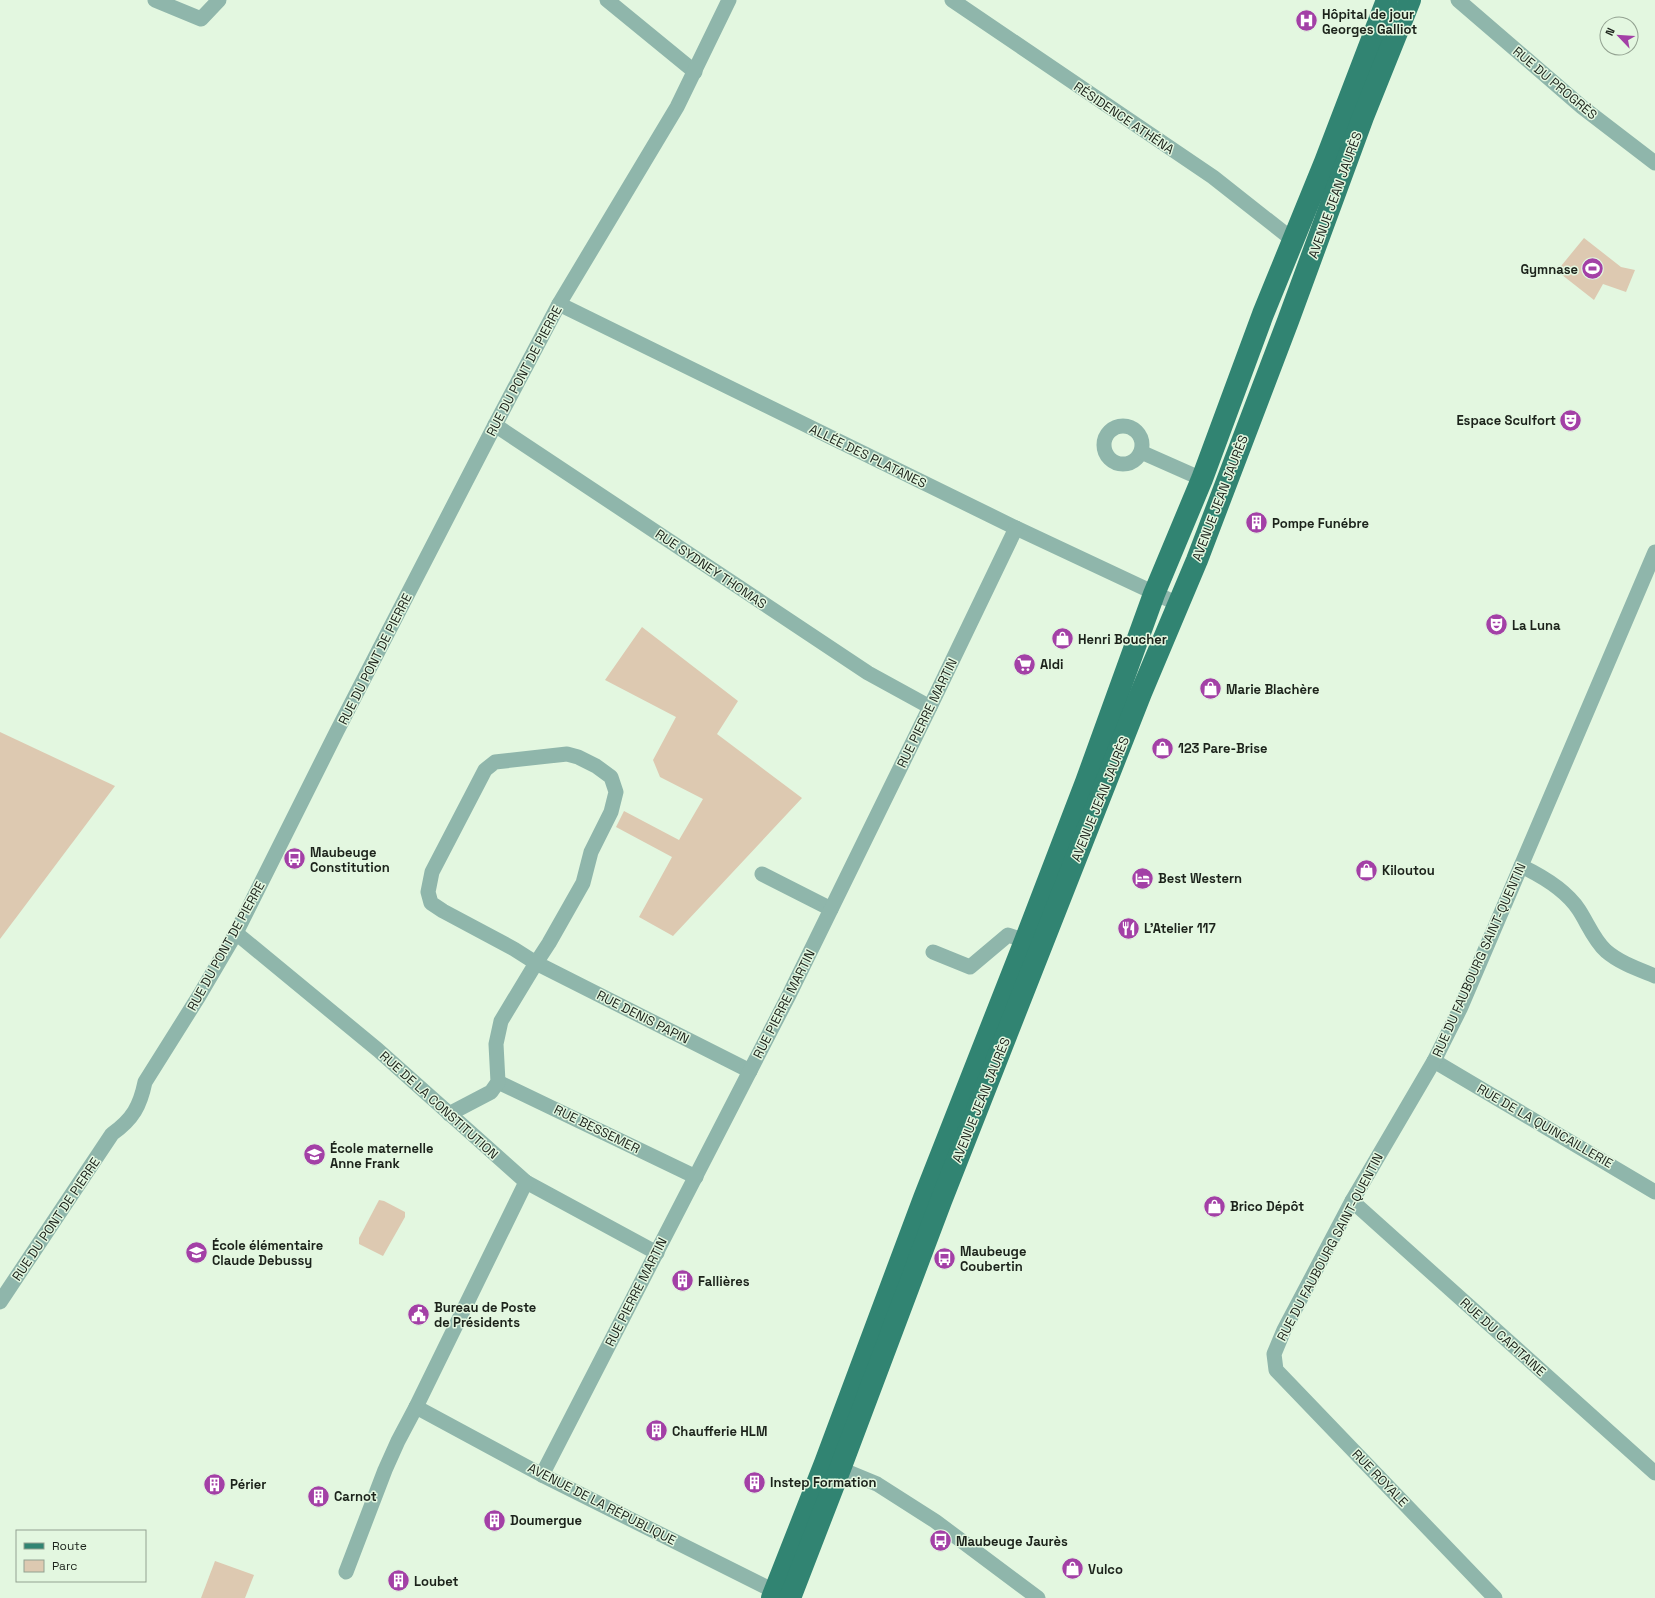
<svg xmlns="http://www.w3.org/2000/svg" width="1655" height="1598" font-family="'Space Grotesk',sans-serif">
	<rect width="100%" height="100%" fill="#e3f7e0"/>
	<!-- green -->
	<g fill="#ddc9b1">
		<path d="M1584 238 1621 267 1635 270 1626 292 1603 284 1594 300 1557 271Z"/>
		<path d="M642 627 738 701 717 734 802 798 673 936 639 917 672 857 616 827 624 811 679 840 703 799 660 777 653 760 676 717 605 680Z"/>
		<path d="M0 732 115 786 0 939Z"/>
		<path d="M379 1200 384 1201 405 1212V1217L383 1256 359 1244V1238Z"/>
		<path d="M215 1561 254 1575 245 1598H201Z"/>
	</g>
	<g fill="none" stroke-linecap="round" stroke-linejoin="round">
		<!-- street -->
		<g stroke="#8fb6ab" stroke-width="15">
			<path d="M155 0 201 19 219 0"/>
			<path d="M607 0 695 72"/>
			<path d="M952 0 1213 177 1293 240"/>
			<path d="M1458 0 1582 107 1655 163"/>
			<path d="M559 304 1016 528 1178 604"/>
			<path d="M495 425 868 673 930 707"/>
			<circle cx="1123" cy="445" r="19"/>
			<path d="M1141 452 1202 479"/>
			<path d="M1521 866C1542 876 1566 890 1579 910 1588 924 1594 940 1606 951 1620 963 1638 969 1655 976"/>
			<path d="M762 874 831 909"/>
			<path d="M236 933 378 1050 526 1182 657 1253"/>
			<path d="M933 952 970 967 1008 935 1025 941"/>
			<path d="M1434 1061 1655 1192"/>
			<path d="M498 1082 696 1177"/>
			<path d="M449 1114 491 1092 498 1082 496 1044 501 1021 536 963 514 949 443 911 431 903 428 892 432 872 485 770 495 762 567 754 578 757 596 766 611 777 616 792 611 812 591 852 583 883 549 943 536 963 750 1071"/>
			<path d="M1352 1201 1655 1473"/>
			<path d="M0 1302 112 1134C133 1119 140 1106 145 1082L199 996 236 933 337 731 495 425 559 304 677 107 729 0"/>
			<path d="M416 1407 542 1475 782 1595"/>
			<path d="M831 1465 877 1484 935 1521 1038 1598"/>
			<path d="M542 1475 789 995 930 707 1016 528"/>
			<path d="M346 1572 385 1470 398 1441 416 1407 526 1182"/>
			<path d="M1495 1598 1276 1370 1274 1354 1284 1330 1352 1201 1434 1061 1460 1009 1655 552"/>
		</g>
		<!-- primary -->
		<g stroke="#318472" stroke-width="22">
			<path d="M772 1598 825 1463 924 1198 1025 941 1086 782 1154 594 1202 479 1263 314 1325 162 1387 0"/>
			<path d="M790 1598 840 1469 941 1201 1141 693 1197 560 1288 321 1363 117 1410 0"/>
		</g>
	</g>
	<!-- icons -->
	<defs>
		<symbol id="hospital-disc" viewBox="-11 -11 22 22"><circle r="9.5" fill="#a340a6" stroke="#e3f7e0"/><path d="M-5-5h3v3.5h4V-5h3V5h-3V1.5h-4V5h-3Z" fill="#fff"/></symbol>
		<symbol id="stadium-disc" viewBox="-11 -11 22 22"><circle r="9.5" fill="#a340a6" stroke="#e3f7e0"/><path d="M0-5a6.5 5 0 1 0 0 10a6.5 5 0 1 0 0-10ZM-3.5-1.8h7v3.6h-7Z" fill="#fff"/></symbol>
		<symbol id="theatre-disc" viewBox="-11 -11 22 22"><circle r="9.5" fill="#a340a6" stroke="#e3f7e0"/><path d="M-5-5.5Q0-4 5-5.5V0Q5 5 0 6Q-5 5-5 0ZM-3.3-2.5H-1v1.5H-3.3ZM1-2.5H3.3v1.5H1ZM-2.8 1Q0 5.5 2.8 1Z" fill="#fff"/></symbol>
		<symbol id="building-disc" viewBox="-11 -11 22 22"><circle r="9.5" fill="#a340a6" stroke="#e3f7e0"/><path d="M-4-6H4V6H1V3H-1V6H-4ZM-2.5-4.3h1.7v1.8h-1.7ZM.8-4.3h1.7v1.8H.8ZM-2.5-1h1.7V.8h-1.7ZM.8-1h1.7V.8H.8Z" fill="#fff"/></symbol>
		<symbol id="shop-disc" viewBox="-11 -11 22 22"><circle r="9.5" fill="#a340a6" stroke="#e3f7e0"/><path d="M-5-2.5h2.3a2.7 3.5 0 0 1 5.4 0H5L5.5 6h-11ZM-1.5-2.5h3a1.5 2.3 0 0 0-3 0Z" fill="#fff"/></symbol>
		<symbol id="supermarket-disc" viewBox="-11 -11 22 22"><circle r="9.5" fill="#a340a6" stroke="#e3f7e0"/><path d="M-6-5.5h2.5l.6 2H6L4.5 2H-2.5L-4.4-4H-6ZM-1.5 3.2a1.3 1.3 0 1 0 .1 0ZM3 3.2a1.3 1.3 0 1 0 .1 0Z" fill="#fff"/></symbol>
		<symbol id="bus-disc" viewBox="-11 -11 22 22"><circle r="9.5" fill="#a340a6" stroke="#e3f7e0"/><path d="M-5-6H5V4H4V6H2V4H-2V6H-4V4H-5ZM-3.5-4V0h7V-4ZM-3.5 1.2v1.5H-2V1.2ZM2 1.2v1.5H3.5V1.2Z" fill="#fff"/></symbol>
		<symbol id="hotel-disc" viewBox="-11 -11 22 22"><circle r="9.5" fill="#a340a6" stroke="#e3f7e0"/><path d="M-6-4.5h1.5V1H6V5H4.5V3h-9V5H-6ZM-4 0a1.8 1.8 0 1 1 3.6 0ZM.5 0V-2.5h3Q6-2.5 6 0Z" fill="#fff"/></symbol>
		<symbol id="restaurant-disc" viewBox="-11 -11 22 22"><circle r="9.5" fill="#a340a6" stroke="#e3f7e0"/><path d="M-5-6h1v4h1v-4h1v4h1v-4h1v5L-1.5 .5V6h-2V.5L-5-1ZM5-6V6H3V1.5H1.5Q1.5-4 5-6Z" fill="#fff"/></symbol>
		<symbol id="school-disc" viewBox="-11 -11 22 22"><circle r="9.5" fill="#a340a6" stroke="#e3f7e0"/><path d="M0-5L7-2L0 1L-7-2ZM-4 1L0 2.5L4 1V4Q0 6-4 4Z" fill="#fff"/></symbol>
		<symbol id="civic-disc" viewBox="-11 -11 22 22"><circle r="9.5" fill="#a340a6" stroke="#e3f7e0"/><path d="M-.6-6.5H3V-4.5H.6V-3L4-1V1h2V6H-6V1h2V-1L-.6-3ZM-1.2 2.5V6h2.4V2.5Z" fill="#fff"/></symbol>
	</defs>
	<g fill-rule="evenodd">
		<use href="#hospital-disc" x="1294" y="8" width="25" height="25"/>
		<use href="#stadium-disc" x="1580" y="256" width="25" height="25"/>
		<use href="#theatre-disc" x="1558" y="408" width="25" height="25"/>
		<use href="#building-disc" x="1244" y="510" width="25" height="25"/>
		<use href="#theatre-disc" x="1484" y="612" width="25" height="25"/>
		<use href="#shop-disc" x="1050" y="626" width="25" height="25"/>
		<use href="#supermarket-disc" x="1012" y="652" width="25" height="25"/>
		<use href="#shop-disc" x="1198" y="676" width="25" height="25"/>
		<use href="#shop-disc" x="1150" y="736" width="25" height="25"/>
		<use href="#bus-disc" x="282" y="846" width="25" height="25"/>
		<use href="#shop-disc" x="1354" y="858" width="25" height="25"/>
		<use href="#hotel-disc" x="1130" y="866" width="25" height="25"/>
		<use href="#restaurant-disc" x="1116" y="916" width="25" height="25"/>
		<use href="#school-disc" x="302" y="1142" width="25" height="25"/>
		<use href="#shop-disc" x="1202" y="1194" width="25" height="25"/>
		<use href="#school-disc" x="184" y="1240" width="25" height="25"/>
		<use href="#bus-disc" x="932" y="1246" width="25" height="25"/>
		<use href="#building-disc" x="670" y="1268" width="25" height="25"/>
		<use href="#civic-disc" x="406" y="1302" width="25" height="25"/>
		<use href="#building-disc" x="644" y="1418" width="25" height="25"/>
		<use href="#building-disc" x="742" y="1470" width="25" height="25"/>
		<use href="#building-disc" x="202" y="1472" width="25" height="25"/>
		<use href="#building-disc" x="306" y="1484" width="25" height="25"/>
		<use href="#building-disc" x="482" y="1508" width="25" height="25"/>
		<use href="#bus-disc" x="928" y="1528" width="25" height="25"/>
		<use href="#shop-disc" x="1060" y="1556" width="25" height="25"/>
		<use href="#building-disc" x="386" y="1568" width="25" height="25"/>
	</g>
	<g text-anchor="middle" dominant-baseline="central" stroke-width="3" stroke-linejoin="round" paint-order="stroke">
		<!-- poi labels -->
		<g font-size="13" font-weight="bold" fill="#1c231b" stroke="#e3f7e0" text-anchor="start">
			<text x="1322" y="14">Hôpital de jour<tspan x="1322" dy="15">Georges Galliot</tspan></text>
			<text x="1578" y="269" text-anchor="end">Gymnase</text>
			<text x="1556" y="420" text-anchor="end">Espace Sculfort</text>
			<text x="1272" y="523">Pompe Funébre</text>
			<text x="1512" y="625">La Luna</text>
			<text x="1078" y="639">Henri Boucher</text>
			<text x="1040" y="664">Aldi</text>
			<text x="1226" y="689">Marie Blachère</text>
			<text x="1178" y="748">123 Pare-Brise</text>
			<text x="310" y="852">Maubeuge<tspan x="310" dy="15">Constitution</tspan></text>
			<text x="1382" y="870">Kiloutou</text>
			<text x="1158" y="878">Best Western</text>
			<text x="1144" y="928">L'Atelier 117</text>
			<text x="330" y="1148">École maternelle<tspan x="330" dy="15">Anne Frank</tspan></text>
			<text x="1230" y="1206">Brico Dépôt</text>
			<text x="212" y="1245">École élémentaire<tspan x="212" dy="15">Claude Debussy</tspan></text>
			<text x="960" y="1251">Maubeuge<tspan x="960" dy="15">Coubertin</tspan></text>
			<text x="698" y="1281">Fallières</text>
			<text x="434" y="1307">Bureau de Poste<tspan x="434" dy="15">de Présidents</tspan></text>
			<text x="672" y="1431">Chaufferie HLM</text>
			<text x="770" y="1482">Instep Formation</text>
			<text x="230" y="1484">Périer</text>
			<text x="334" y="1496">Carnot</text>
			<text x="510" y="1520">Doumergue</text>
			<text x="956" y="1541">Maubeuge Jaurès</text>
			<text x="1088" y="1569">Vulco</text>
			<text x="414" y="1581">Loubet</text>
		</g>
		<!-- street labels -->
		<g font-size="13" fill="#1c231b" stroke="#e3f7e0">
			<text transform="translate(1555 83) rotate(40)">RUE DU PROGRÈS</text>
			<text transform="translate(1124 118) rotate(34)">RÉSIDENCE ATHÉNA</text>
			<text transform="translate(1335 195) rotate(-70)">AVENUE JEAN JAURÈS</text>
			<text transform="translate(524 371) rotate(-62)">RUE DU PONT DE PIERRE</text>
			<text transform="translate(868 456) rotate(26)">ALLÉE DES PLATANES</text>
			<text transform="translate(1220 498) rotate(-69)">AVENUE JEAN JAURÈS</text>
			<text transform="translate(711 569) rotate(34)">RUE SYDNEY THOMAS</text>
			<text transform="translate(375 659) rotate(-63)">RUE DU PONT DE PIERRE</text>
			<text transform="translate(927 713) rotate(-64)">RUE PIERRE MARTIN</text>
			<text transform="translate(1100 799) rotate(-68)">AVENUE JEAN JAURÈS</text>
			<text transform="translate(226 946) rotate(-61)">RUE DU PONT DE PIERRE</text>
			<text transform="translate(1479 960) rotate(-66)">RUE DU FAUBOURG SAINT-QUENTIN</text>
			<text transform="translate(784 1004) rotate(-63)">RUE PIERRE MARTIN</text>
			<text transform="translate(643 1017) rotate(27)">RUE DENIS PAPIN</text>
			<text transform="translate(981 1100) rotate(-68)">AVENUE JEAN JAURÈS</text>
			<text transform="translate(439 1105) rotate(42)">RUE DE LA CONSTITUTION</text>
			<text transform="translate(1545 1126) rotate(30)">RUE DE LA QUINCAILLERIE</text>
			<text transform="translate(597 1129) rotate(26)">RUE BESSEMER</text>
			<text transform="translate(56 1219) rotate(-56)">RUE DU PONT DE PIERRE</text>
			<text transform="translate(1330 1247) rotate(-62)">RUE DU FAUBOURG SAINT-QUENTIN</text>
			<text transform="translate(636 1292) rotate(-63)">RUE PIERRE MARTIN</text>
			<text transform="translate(1503 1337) rotate(42)">RUE DU CAPITAINE</text>
			<text transform="translate(1380 1478) rotate(46)">RUE ROYALE</text>
			<text transform="translate(602 1504) rotate(27)">AVENUE DE LA RÉPUBLIQUE</text>
		</g>
	</g>
	<!-- legend -->
	<rect x="16" y="1530" width="130" height="52" fill="#e3f7e0" stroke="#93a291"/>
	<rect x="24" y="1543" width="20" height="6" fill="#318472" stroke="#93a291"/>
	<text x="52" y="1550" font-size="12" fill="#1c231b">Route</text>
	<rect x="24" y="1560" width="20" height="12" fill="#ddc9b1" stroke="#93a291"/>
	<text x="52" y="1570" font-size="12" fill="#1c231b">Parc</text>
	<!-- north arrow -->
	<g transform="translate(1619 36) rotate(295)"><circle r="19" fill="#e3f7e0" stroke="#93a291"/>
	<path d="M0-3L7 15L0 10L-7 15Z" fill="#a340a6"/>
	<text y="-6" font-size="11" font-weight="bold" text-anchor="middle" fill="#1c231b">N</text>
	</g>
</svg>
